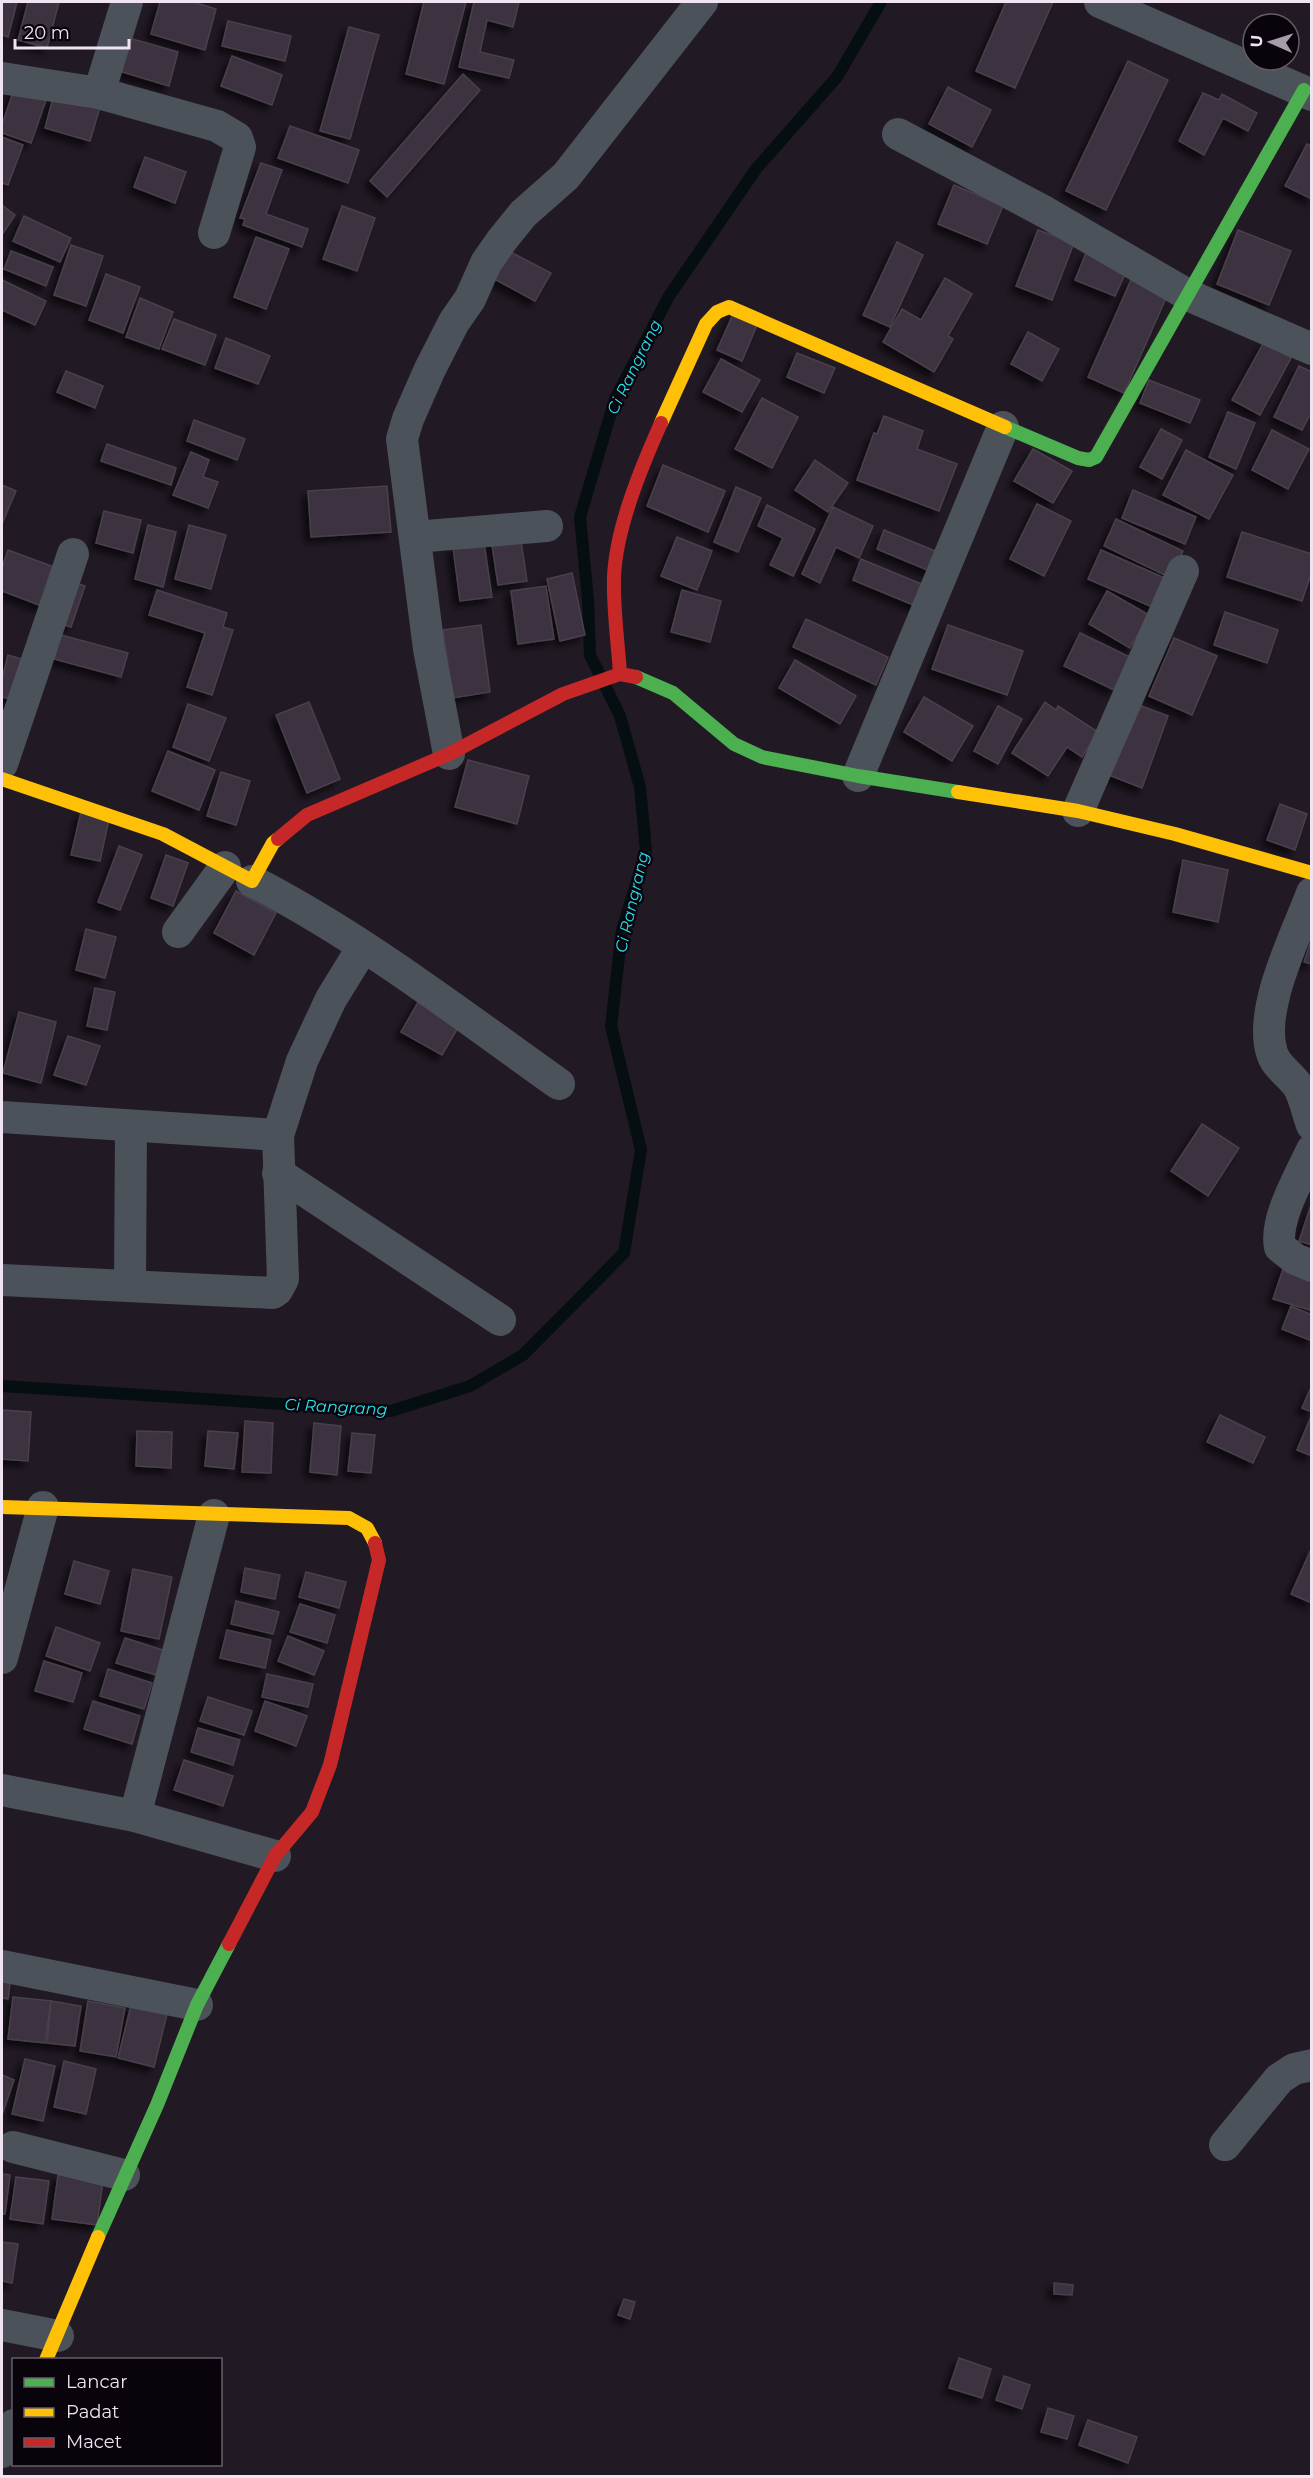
<svg xmlns="http://www.w3.org/2000/svg" width="1313" height="2478" font-family="Montserrat,sans-serif">
	<defs>
		<filter id="shadow"><feDropShadow dx="-5.5" dy="5.5" stdDeviation="3" flood-color="#0009"/></filter>
	</defs>
	<rect width="100%" height="100%" fill="#211924"/>
	<g fill="none" stroke-linecap="round" stroke-linejoin="round">
		<!-- stream -->
		<path stroke="#050f11" stroke-width="12" d="M2 1386 391 1411 470 1386 523 1355 624 1253 641 1150 611 1026 622 930 646 851 640 787 620 716 590 655 588 600 580 517 615 399 669 296 756 169 837 77 881 2"/>
	</g>
	<!-- building -->
	<g fill="#3d3141" stroke="#49414b" stroke-width="1.5" filter="url(#shadow)">
		<path d="M2 2H17L8 37 2 35Z"/>
		<path d="M28 2H59L47 48 18 40Z"/>
		<path d="M160 2H193L216 9 205 50 151 34Z"/>
		<path d="M424 2H466L444 84 406 74Z"/>
		<path d="M474 2H519L513 27 487 20 480 52 514 60 509 78 459 67Z"/>
		<path d="M1006 2H1053L1015 88 976 71Z"/>
		<path d="M228 21 291 36 285 61 222 46Z"/>
		<path d="M349 27 379 35 350 139 320 131Z"/>
		<path d="M129 38 178 52 169 86 119 71Z"/>
		<path d="M232 56 282 75 272 105 221 86Z"/>
		<path d="M1128 61 1168 80 1106 210 1066 191Z"/>
		<path d="M463 74 480 90 387 197 370 181Z"/>
		<path d="M948 87 991 110 972 147 929 124Z"/>
		<path d="M14 89 46 100 31 143 2 133V125Z"/>
		<path d="M1203 93 1219 100 1222 94 1257 113 1248 131 1223 118 1204 155 1179 141Z"/>
		<path d="M54 94 100 107 90 141 45 128Z"/>
		<path d="M290 126 359 150 348 183 278 158Z"/>
		<path d="M2 137 23 145 8 185 2 183Z"/>
		<path d="M1307 144 1312 146V199L1285 186Z"/>
		<path d="M145 157 186 172 175 203 134 187Z"/>
		<path d="M261 163 282 170 266 214 308 229 302 247 243 225 245 219 240 218Z"/>
		<path d="M954 185 1003 206 987 244 938 224Z"/>
		<path d="M2 205 15 215 2 235Z"/>
		<path d="M342 206 375 218 357 271 323 259Z"/>
		<path d="M24 216 71 238 60 262 13 241Z"/>
		<path d="M1038 230 1074 243 1052 300 1016 286Z"/>
		<path d="M1238 230 1291 251 1269 305 1217 284Z"/>
		<path d="M256 237 289 249 266 309 234 297Z"/>
		<path d="M897 242 923 255 890 327 863 315Z"/>
		<path d="M71 245 103 256 86 306 54 295Z"/>
		<path d="M499 246 551 273 535 301 485 274Z"/>
		<path d="M11 251 53 267 46 286 4 269Z"/>
		<path d="M1086 253 1127 270 1115 296 1075 280Z"/>
		<path d="M106 274 140 287 123 333 89 320Z"/>
		<path d="M945 278 972 294 948 336 953 339 934 372 883 342 902 309 921 320Z"/>
		<path d="M2 280 46 301 35 325 2 310Z"/>
		<path d="M1131 280 1167 296 1124 393 1088 377Z"/>
		<path d="M140 298 173 312 159 349 126 337Z"/>
		<path d="M734 312 758 323 742 361 717 350Z"/>
		<path d="M174 319 216 335 205 365 162 349Z"/>
		<path d="M1028 332 1059 349 1042 381 1011 364Z"/>
		<path d="M226 338 270 356 258 384 215 368Z"/>
		<path d="M1264 342 1291 358 1260 415 1232 400Z"/>
		<path d="M797 353 835 368 824 393 787 377Z"/>
		<path d="M721 359 760 380 742 412 703 392Z"/>
		<path d="M1299 366 1312 372V411L1302 430 1274 417Z"/>
		<path d="M66 371 103 386 95 408 57 392Z"/>
		<path d="M1149 380 1200 400 1190 423 1140 403Z"/>
		<path d="M762 398 798 417 772 468 735 449Z"/>
		<path d="M1228 412 1255 423 1236 469 1209 457Z"/>
		<path d="M884 416 923 431 917 449 957 464 939 511 857 480 874 433 877 434Z"/>
		<path d="M194 420 245 439 237 460 187 441Z"/>
		<path d="M1161 429 1182 440 1162 479 1140 467Z"/>
		<path d="M1272 430 1309 449 1288 489 1252 470Z"/>
		<path d="M107 444 176 468 171 485 101 461Z"/>
		<path d="M1033 449 1072 471 1053 503 1014 481Z"/>
		<path d="M1186 450 1233 475 1209 519 1163 495Z"/>
		<path d="M191 452 209 460 203 477 218 482 208 508 173 495Z"/>
		<path d="M815 460 848 483 828 512 795 490Z"/>
		<path d="M663 465 725 491 708 532 647 506Z"/>
		<path d="M2 485 16 491 2 524Z"/>
		<path d="M387 486 391 532 311 537 308 491Z"/>
		<path d="M736 487 761 498 738 552 714 542Z"/>
		<path d="M1133 490 1196 517 1185 544 1122 518Z"/>
		<path d="M1037 504 1071 521 1044 576 1010 559Z"/>
		<path d="M767 505 815 529 793 576 770 565 783 538 758 526Z"/>
		<path d="M833 507 873 526 859 558 836 547 820 583 802 574Z"/>
		<path d="M104 511 141 520 133 553 96 543Z"/>
		<path d="M1116 519 1183 551 1171 578 1104 546Z"/>
		<path d="M148 525 176 532 163 587 135 579Z"/>
		<path d="M189 525 226 535 211 589 175 579Z"/>
		<path d="M884 530 945 555 937 574 877 549Z"/>
		<path d="M1242 532 1312 554V571L1302 601 1227 577Z"/>
		<path d="M520 534 527 581 498 585 491 538Z"/>
		<path d="M677 537 712 551 697 590 661 576Z"/>
		<path d="M484 543 492 597 460 601 453 547Z"/>
		<path d="M8 550 62 570 47 608 2 591V568Z"/>
		<path d="M1101 550 1169 580 1157 609 1088 579Z"/>
		<path d="M861 559 931 588 923 609 853 580Z"/>
		<path d="M572 573 585 635 560 641 547 579Z"/>
		<path d="M69 581 85 586 71 627 55 622Z"/>
		<path d="M546 586 554 639 518 644 511 591Z"/>
		<path d="M157 590 227 613 223 627 233 630 212 695 187 687 205 633 149 615Z"/>
		<path d="M682 590 721 601 710 642 671 632Z"/>
		<path d="M1107 591 1149 615 1130 648 1089 624Z"/>
		<path d="M1225 612 1278 630 1267 663 1214 645Z"/>
		<path d="M806 619 888 657 876 685 793 647Z"/>
		<path d="M481 625 490 692 453 698 443 630Z"/>
		<path d="M948 625 1023 651 1007 695 932 669Z"/>
		<path d="M1080 633 1130 657 1114 690 1064 666Z"/>
		<path d="M61 635 128 653 121 677 54 659Z"/>
		<path d="M1174 638 1217 656 1192 715 1149 696Z"/>
		<path d="M8 655 28 661 17 701 2 697V679Z"/>
		<path d="M795 660 856 696 840 724 779 688Z"/>
		<path d="M924 697 973 726 952 761 904 732Z"/>
		<path d="M309 702 340 779 307 793 276 715Z"/>
		<path d="M1045 702 1056 710 1058 706 1098 732 1082 757 1067 747 1048 776 1012 753Z"/>
		<path d="M188 704 226 718 209 761 173 747Z"/>
		<path d="M1136 704 1168 716 1142 788 1109 775Z"/>
		<path d="M998 706 1022 719 998 764 974 751Z"/>
		<path d="M168 751 215 770 199 810 152 791Z"/>
		<path d="M468 760 529 776 517 824 455 807Z"/>
		<path d="M221 772 250 781 236 825 207 816Z"/>
		<path d="M1280 804 1307 814 1295 850 1267 840Z"/>
		<path d="M81 812 109 819 100 861 71 855Z"/>
		<path d="M119 846 142 855 120 910 98 902Z"/>
		<path d="M166 855 188 863 173 906 151 898Z"/>
		<path d="M1183 860 1228 870 1218 922 1173 912Z"/>
		<path d="M236 891 276 913 254 955 214 933Z"/>
		<path d="M86 929 116 937 105 978 76 970Z"/>
		<path d="M1312 938V964L1304 962Z"/>
		<path d="M95 988 115 992 107 1030 87 1026Z"/>
		<path d="M421 997 462 1021 442 1055 401 1032Z"/>
		<path d="M19 1012 56 1022 41 1083 3 1073Z"/>
		<path d="M68 1036 100 1046 86 1085 54 1075Z"/>
		<path d="M1202 1124 1239 1148 1208 1196 1171 1171Z"/>
		<path d="M1312 1202V1245L1299 1241Z"/>
		<path d="M1285 1263 1312 1271 1310 1310 1273 1299Z"/>
		<path d="M1291 1306 1312 1315V1341L1282 1329Z"/>
		<path d="M1312 1385V1412L1302 1408Z"/>
		<path d="M2 1410 31 1412 28 1461 2 1459Z"/>
		<path d="M1312 1414V1456L1297 1450Z"/>
		<path d="M1220 1415 1265 1437 1253 1463 1207 1442Z"/>
		<path d="M245 1421 273 1423 271 1473 242 1472Z"/>
		<path d="M314 1423 341 1426 337 1475 310 1472Z"/>
		<path d="M137 1431 172 1432 171 1468 136 1466Z"/>
		<path d="M208 1431 238 1433 234 1469 205 1466Z"/>
		<path d="M352 1433 375 1435 371 1473 348 1471Z"/>
		<path d="M1312 1547V1603L1291 1594Z"/>
		<path d="M74 1561 109 1571 100 1604 65 1594Z"/>
		<path d="M245 1568 280 1575 275 1599 241 1592Z"/>
		<path d="M133 1569 172 1577 159 1639 121 1631Z"/>
		<path d="M306 1572 346 1582 339 1608 299 1597Z"/>
		<path d="M236 1601 279 1612 273 1634 231 1624Z"/>
		<path d="M300 1604 335 1615 327 1643 290 1632Z"/>
		<path d="M56 1627 100 1643 90 1671 46 1656Z"/>
		<path d="M227 1630 271 1640 265 1668 220 1658Z"/>
		<path d="M288 1636 324 1651 314 1675 278 1661Z"/>
		<path d="M125 1638 163 1650 156 1675 116 1663Z"/>
		<path d="M44 1661 82 1673 73 1702 35 1691Z"/>
		<path d="M108 1669 152 1683 144 1709 100 1696Z"/>
		<path d="M267 1674 313 1684 308 1707 262 1697Z"/>
		<path d="M208 1697 252 1711 244 1735 200 1721Z"/>
		<path d="M93 1701 140 1716 132 1744 84 1729Z"/>
		<path d="M265 1701 307 1716 296 1746 255 1731Z"/>
		<path d="M198 1728 240 1740 233 1765 191 1752Z"/>
		<path d="M184 1760 233 1776 223 1806 174 1790Z"/>
		<path d="M2 1976 11 1977 8 1999 2 1998Z"/>
		<path d="M13 1997 51 2001 45 2043 8 2039Z"/>
		<path d="M51 2001 81 2006 75 2046 47 2043Z"/>
		<path d="M88 2001 125 2008 116 2057 80 2051Z"/>
		<path d="M131 2005 167 2014 154 2067 118 2058Z"/>
		<path d="M25 2059 55 2066 43 2121 12 2114Z"/>
		<path d="M64 2061 96 2069 86 2114 54 2107Z"/>
		<path d="M2 2075 14 2080 2 2115Z"/>
		<path d="M2 2174 10 2175 5 2214H2Z"/>
		<path d="M58 2175 103 2181 97 2225 52 2219Z"/>
		<path d="M16 2177 49 2181 43 2224 10 2219Z"/>
		<path d="M2 2242 18 2244 12 2283 2 2281Z"/>
		<path d="M1054 2283 1073 2285 1072 2295 1054 2294Z"/>
		<path d="M624 2299 635 2302 630 2319 618 2315Z"/>
		<path d="M959 2358 991 2369 982 2398 949 2388Z"/>
		<path d="M1004 2376 1030 2385 1022 2409 996 2400Z"/>
		<path d="M1048 2408 1074 2416 1067 2439 1041 2432Z"/>
		<path d="M1088 2420 1137 2437 1128 2463 1079 2445Z"/>
	</g>
	<g fill="none" stroke-linecap="round" stroke-linejoin="round">
		<!-- street -->
		<g stroke="#4c525a" stroke-width="32">
			<path d="M1100 2 1312 95"/>
			<path d="M2 78 99 93 127 2"/>
			<path d="M99 93 217 126 237 138 240 147 214 233"/>
			<path d="M898 134 1045 212 1188 295 1312 349"/>
			<path d="M415 537 547 526"/>
			<path d="M449 754 429 649 402 439 408 419 430 369 454 322 470 299 486 263 502 240 523 214 566 176 702 2"/>
			<path d="M2 764 73 554"/>
			<path d="M858 776 1003 427"/>
			<path d="M1078 811 1183 571"/>
			<path d="M252 881C361 937 459 1013 559 1084"/>
			<path d="M1312 893C1296 936 1258 1009 1272 1053 1276 1067 1291 1075 1298 1086 1305 1098 1307 1112 1312 1125"/>
			<path d="M178 932 225 867"/>
			<path d="M2 1117 278 1135"/>
			<path d="M1312 1150C1300 1176 1274 1220 1280 1247L1295 1259 1312 1266"/>
			<path d="M278 1173 500 1320"/>
			<path d="M2 1280 273 1293 277 1290 283 1279 278 1135 302 1061 331 999 363 947"/>
			<path d="M130 1286 131 1126"/>
			<path d="M2 1658 43 1507"/>
			<path d="M2 1790 135 1816 275 1856"/>
			<path d="M135 1816 214 1515"/>
			<path d="M2 1966 197 2005"/>
			<path d="M1225 2145 1279 2079 1294 2069 1312 2065"/>
			<path d="M13 2147 124 2175"/>
			<path d="M2 2325 58 2336"/>
			<path d="M2 2452 14 2425"/>
		</g>
		<!-- fast -->
		<g stroke="#4caf50" stroke-width="14">
			<path d="M1005 427 1078 458 1089 460 1096 457 1304 90"/>
			<path d="M636 677 673 693 734 744 762 757 858 776 958 792"/>
			<path d="M98 2237 157 2105 197 2005 229 1944"/>
		</g>
		<!-- slow -->
		<g stroke="#ffc107" stroke-width="14">
			<path d="M661 423 706 324 717 312 729 307 1005 427"/>
			<path d="M2 779 163 834 252 881 273 843 278 839"/>
			<path d="M958 792 1078 811 1175 834 1312 873"/>
			<path d="M2 1507 349 1518 367 1528 375 1543"/>
			<path d="M46 2360 98 2237"/>
		</g>
		<!-- jam -->
		<g stroke="#c62828" stroke-width="14">
			<path d="M620 674C618 642 613 609 614 577 616 528 641 468 661 423"/>
			<path d="M278 839 307 815 449 754 563 694 620 674 636 677"/>
			<path d="M229 1944 275 1856 312 1812 330 1765 379 1560 375 1543"/>
		</g>
	</g>
	<g text-anchor="middle" dominant-baseline="central" stroke-width="4.5" stroke-linejoin="round" paint-order="stroke">
		<!-- water labels -->
		<g font-size="16" font-style="italic" fill="#26e3f1" stroke="#09040b">
			<text transform="translate(634 367) rotate(-64)">Ci Rangrang</text>
			<text transform="translate(632 902) rotate(-77)">Ci Rangrang</text>
			<text transform="translate(336 1407) rotate(3)">Ci Rangrang</text>
		</g>
	</g>
	<!-- border -->
	<rect width="1313" height="2478" fill="none" stroke="#f0e4f3" stroke-width="6"/>
	<!-- legend -->
	<rect x="12" y="2358" width="210" height="108" fill="#09040b" stroke="#655e68" stroke-width="1.5"/>
	<rect x="24" y="2378" width="30" height="9" fill="#4caf50" stroke="#655e68" stroke-width="1.5"/>
	<text x="66" y="2388" font-size="18" fill="#f0e4f3">Lancar</text>
	<rect x="24" y="2408" width="30" height="9" fill="#ffc107" stroke="#655e68" stroke-width="1.5"/>
	<text x="66" y="2418" font-size="18" fill="#f0e4f3">Padat</text>
	<rect x="24" y="2438" width="30" height="9" fill="#c62828" stroke="#655e68" stroke-width="1.5"/>
	<text x="66" y="2448" font-size="18" fill="#f0e4f3">Macet</text>
	<!-- north arrow -->
	<g transform="translate(1271 42) rotate(273)"><circle r="28" fill="#09040b" stroke="#655e68" stroke-width="1.5"/>
	<path d="M0-4.5L10 22L0 15L-10 22Z" fill="#a89dab"/>
	<text y="-9" font-size="16" font-weight="bold" text-anchor="middle" fill="#f0e4f3">U</text>
	</g>
	<!-- scale -->
	<path d="M15 39v9h114v-9" fill="none" stroke="#f0e4f3" stroke-width="3"/>
	<text x="24" y="39" font-size="18" fill="#f0e4f3" stroke="#09040b" stroke-width="4.5" paint-order="stroke">20 m</text>
</svg>
